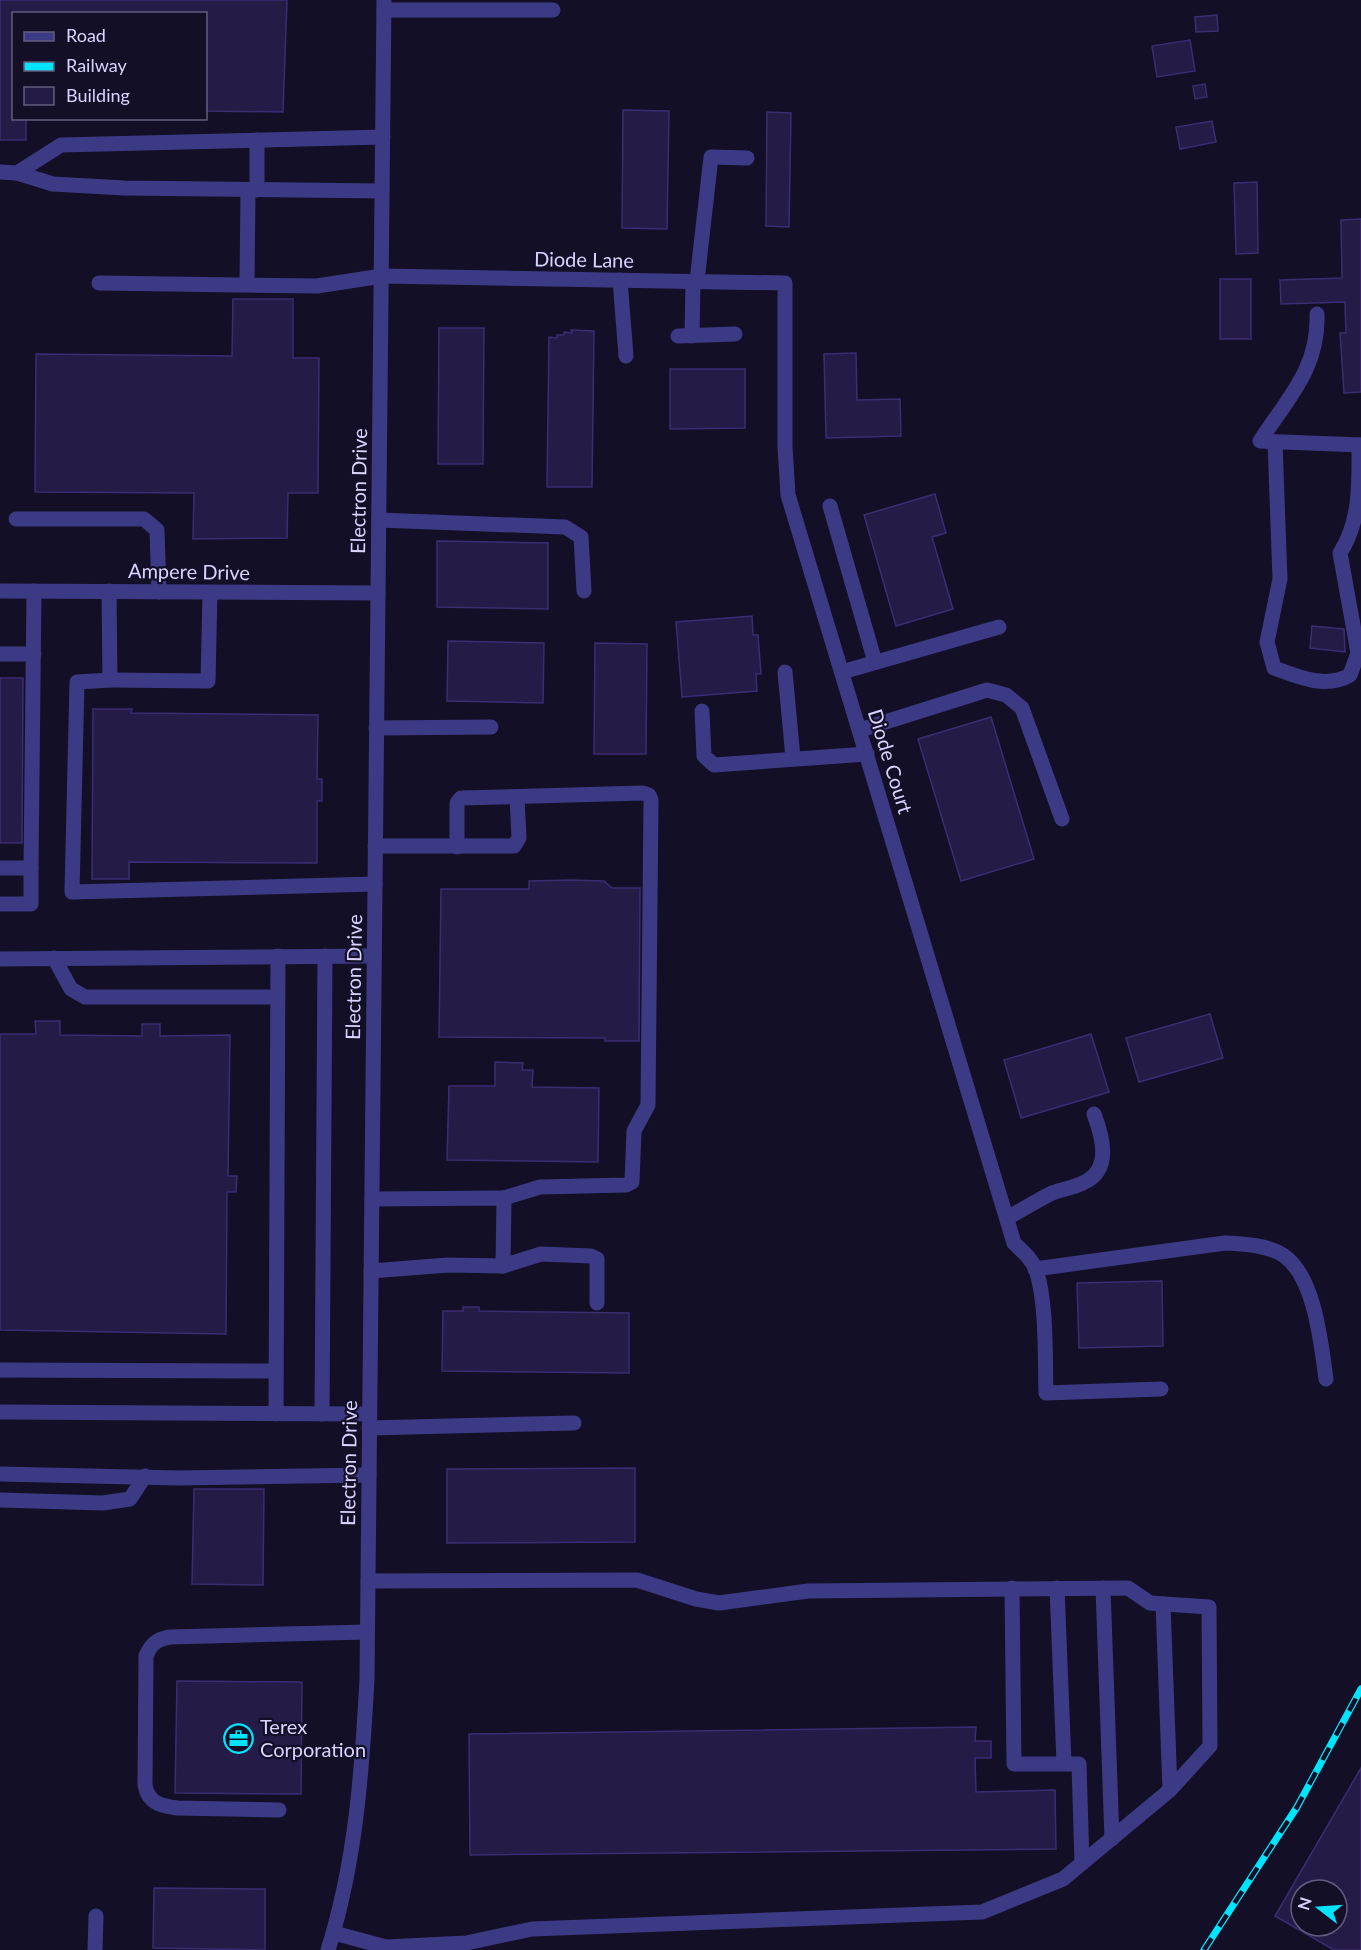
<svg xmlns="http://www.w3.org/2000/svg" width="1361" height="1950" font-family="Lato,sans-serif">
	<rect width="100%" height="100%" fill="#130f26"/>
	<!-- building -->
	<g fill="#241b47" stroke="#3b2d73" stroke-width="1.5" fill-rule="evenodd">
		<path d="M0 0H287L283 112 206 111V14H14V118H26V140H0Z"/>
		<path d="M1217 15 1218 31 1196 32 1195 17Z"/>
		<path d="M1190 40 1195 71 1157 77 1152 46Z"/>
		<path d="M1205 84 1207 97 1195 99 1193 86Z"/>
		<path d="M623 110 669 111 667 229 622 228Z"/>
		<path d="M767 112 791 113 789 227 766 226Z"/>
		<path d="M1212 121 1216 142 1180 149 1176 127Z"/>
		<path d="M1257 182 1258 253 1236 254 1234 183Z"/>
		<path d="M1361 219V392L1344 393 1340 333H1346L1345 302 1281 304 1280 280 1342 278 1341 220Z"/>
		<rect x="1220" y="279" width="31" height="60"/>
		<path d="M233 299H293V358H319L318 493H288L287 538 193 539 194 493 35 492 36 354 232 356Z"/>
		<path d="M439 328H484L483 464H438Z"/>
		<path d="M571 330 594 331 592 487H547L549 337 557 338V335H564V332L572 333Z"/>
		<path d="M856 353 857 400 900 399 901 436 826 438 824 354Z"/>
		<path d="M670 369H745V428L670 429Z"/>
		<path d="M935 494 946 533 932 537 953 609 896 626 864 515Z"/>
		<path d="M437 541 548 543V609L437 607Z"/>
		<path d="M752 616 753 635H758L761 674H756L757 691 682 697 676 622Z"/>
		<path d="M1312 626 1344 629 1345 652 1310 648Z"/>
		<path d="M448 641 544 643 543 703 447 701Z"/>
		<path d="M595 643 647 644 646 754H594Z"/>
		<path d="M0 678H23L22 843H0Z"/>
		<path d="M93 709H132L131 713 318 715 317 779H322V801H317V863L129 862V879H92Z"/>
		<path d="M991 717 1034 859 961 881 918 739Z"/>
		<path d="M571 880 604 881 612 888H640L639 1041H605V1038L439 1037 441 889H529V881Z"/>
		<path d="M1210 1014 1223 1058 1139 1082 1126 1038Z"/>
		<path d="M35 1021H60V1035L142 1036V1024H160V1036L230 1035 228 1176H237L236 1192H227L226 1334 0 1330V1034H36Z"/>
		<path d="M1091 1034 1109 1092 1021 1118 1004 1060Z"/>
		<path d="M495 1062 523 1063 522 1070H533L532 1087 599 1088 598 1162 447 1160 449 1086H495Z"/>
		<path d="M1162 1281 1163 1346 1079 1348 1077 1283Z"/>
		<path d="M463 1307H479V1311L629 1313V1373L442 1371 443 1311H463Z"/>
		<path d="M635 1468V1542L447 1543V1469Z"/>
		<path d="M194 1489H264L263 1585 192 1584Z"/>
		<path d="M177 1681 302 1682 301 1794 175 1793Z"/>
		<path d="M976 1727 975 1741H991V1758H975L976 1792 1055 1790 1056 1849 470 1855 469 1734Z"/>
		<path d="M1361 1768V1950H1334L1275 1916ZM1301 1890H1337V1926H1301Z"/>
		<path d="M154 1888 265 1889V1950L153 1948Z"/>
	</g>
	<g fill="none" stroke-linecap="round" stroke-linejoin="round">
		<!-- minor -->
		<g stroke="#3d3a85" stroke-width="15">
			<path d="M384 10H553"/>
			<path d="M257 140V190"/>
			<path d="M0 172 17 173 61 145 383 137"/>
			<path d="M17 173 53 184 124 188 382 191"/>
			<path d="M620 280 626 356"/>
			<path d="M697 281 711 157 747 158"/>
			<path d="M99 283 317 286 382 276 785 283V447L788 495 1014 1243C1022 1251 1031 1258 1035 1268 1047 1297 1045 1360 1046 1393L1161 1389"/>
			<path d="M247 284 248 190"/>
			<path d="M1317 314C1319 368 1288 398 1260 441L1361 445"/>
			<path d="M678 336 735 334"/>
			<path d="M692 336 693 281"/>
			<path d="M1275 442 1280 579 1267 642 1274 668C1298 677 1326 689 1350 675L1358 653 1340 553C1361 520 1359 483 1359 445"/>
			<path d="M830 506 875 662"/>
			<path d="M16 519H144L157 530 159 592"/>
			<path d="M379 520 565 527 581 537 584 591"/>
			<path d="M0 591 378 593"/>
			<path d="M109 591 110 680 77 682 72 892 375 884"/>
			<path d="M0 654H34"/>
			<path d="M785 672 793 758"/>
			<path d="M842 672 999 627"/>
			<path d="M110 680 208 681 210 593"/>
			<path d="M702 711 704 756 714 765 867 754"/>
			<path d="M376 728 491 727"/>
			<path d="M860 730 987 690 1006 695 1022 708 1062 819"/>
			<path d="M375 846H514L519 838 517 797"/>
			<path d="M457 847V803L461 798 643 793 649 795 651 800 648 1105 634 1131 632 1182 626 1185 540 1187 504 1198"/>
			<path d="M0 868H31L34 591"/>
			<path d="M0 904H31V868"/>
			<path d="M54 958 71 989 85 997H277"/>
			<path d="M0 959 374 956"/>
			<path d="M372 1199 504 1198 503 1266"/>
			<path d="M1007 1218C1022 1210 1036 1201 1052 1193 1062 1189 1073 1188 1083 1183 1112 1170 1103 1138 1094 1114"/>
			<path d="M1035 1269 1225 1243C1244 1244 1267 1245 1283 1255 1315 1276 1321 1344 1326 1379"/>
			<path d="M371 1271 448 1265 503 1266 541 1254 591 1256 597 1259V1303"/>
			<path d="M0 1370 276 1371"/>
			<path d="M0 1412 369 1414"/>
			<path d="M276 1414 278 956"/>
			<path d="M322 1414 325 956"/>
			<path d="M369 1428 574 1423"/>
			<path d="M0 1474 179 1478 369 1475"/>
			<path d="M0 1500 103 1503 130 1499 145 1476"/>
			<path d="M1012 1588 1014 1764H1079L1082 1863"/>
			<path d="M1057 1588 1064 1763"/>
			<path d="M1103 1588 1112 1839"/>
			<path d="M1163 1604 1170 1790"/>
			<path d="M279 1810 177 1808C161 1806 148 1803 145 1785L146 1656C151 1644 157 1639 170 1637L367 1632"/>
			<path d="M334 1933 386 1947 466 1943 532 1929 982 1912 1063 1879 1170 1790 1210 1746 1209 1607 1150 1603 1128 1588 808 1591 719 1603 696 1599 637 1580 368 1581"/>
			<path d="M95 1950 96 1916"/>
			<path d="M328 1950C356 1861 362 1771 367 1679L384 0"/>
		</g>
		<defs>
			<path id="rail" d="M1204 1950 1297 1807 1361 1689"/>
		</defs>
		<!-- rail casing -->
		<use href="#rail" stroke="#00e5ff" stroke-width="7"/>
		<!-- rail -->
		<use href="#rail" stroke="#130f26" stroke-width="4.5" stroke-dasharray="14" stroke-linecap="butt"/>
	</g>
	<!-- icons -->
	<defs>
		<symbol id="office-ring" viewBox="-11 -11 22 22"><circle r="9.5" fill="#130f26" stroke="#00e5ff" stroke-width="1.5"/><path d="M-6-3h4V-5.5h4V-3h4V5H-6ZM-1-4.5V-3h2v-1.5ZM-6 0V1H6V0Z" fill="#00e5ff"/></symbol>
	</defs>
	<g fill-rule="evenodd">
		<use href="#office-ring" x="222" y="1722" width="33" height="33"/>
	</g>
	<g text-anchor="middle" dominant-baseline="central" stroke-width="4.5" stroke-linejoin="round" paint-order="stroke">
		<!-- street labels -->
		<g font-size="20" fill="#d9d4ff" stroke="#130f26">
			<text transform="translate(584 259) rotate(1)">Diode Lane</text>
			<text transform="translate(358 491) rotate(-89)">Electron Drive</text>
			<text transform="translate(189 571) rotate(1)">Ampere Drive</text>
			<text transform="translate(891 761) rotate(73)">Diode Court</text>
			<text transform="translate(353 977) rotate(-89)">Electron Drive</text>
			<text transform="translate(348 1463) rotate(-89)">Electron Drive</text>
		</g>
		<!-- poi labels -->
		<g font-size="20" fill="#d9d4ff" stroke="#130f26" text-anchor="start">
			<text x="260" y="1726">Terex<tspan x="260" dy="23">Corporation</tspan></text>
		</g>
	</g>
	<!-- legend -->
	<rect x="12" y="12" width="195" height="108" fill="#130f26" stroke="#625e7d" stroke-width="1.5"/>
	<rect x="24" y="32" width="30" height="9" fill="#3d3a85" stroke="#625e7d" stroke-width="1.5"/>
	<text x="66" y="42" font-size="18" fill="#d9d4ff">Road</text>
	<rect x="24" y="62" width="30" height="9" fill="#00e5ff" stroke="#625e7d" stroke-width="1.5"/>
	<text x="66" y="72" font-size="18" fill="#d9d4ff">Railway</text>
	<rect x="24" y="87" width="30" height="18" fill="#241b47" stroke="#625e7d" stroke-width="1.5"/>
	<text x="66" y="102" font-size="18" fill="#d9d4ff">Building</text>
	<!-- north arrow -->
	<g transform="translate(1319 1908) rotate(287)"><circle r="28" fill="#130f26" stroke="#625e7d" stroke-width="1.5"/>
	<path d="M0-4.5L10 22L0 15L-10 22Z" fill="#00e5ff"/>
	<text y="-9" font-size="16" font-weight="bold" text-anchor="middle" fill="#d9d4ff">N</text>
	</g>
</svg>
